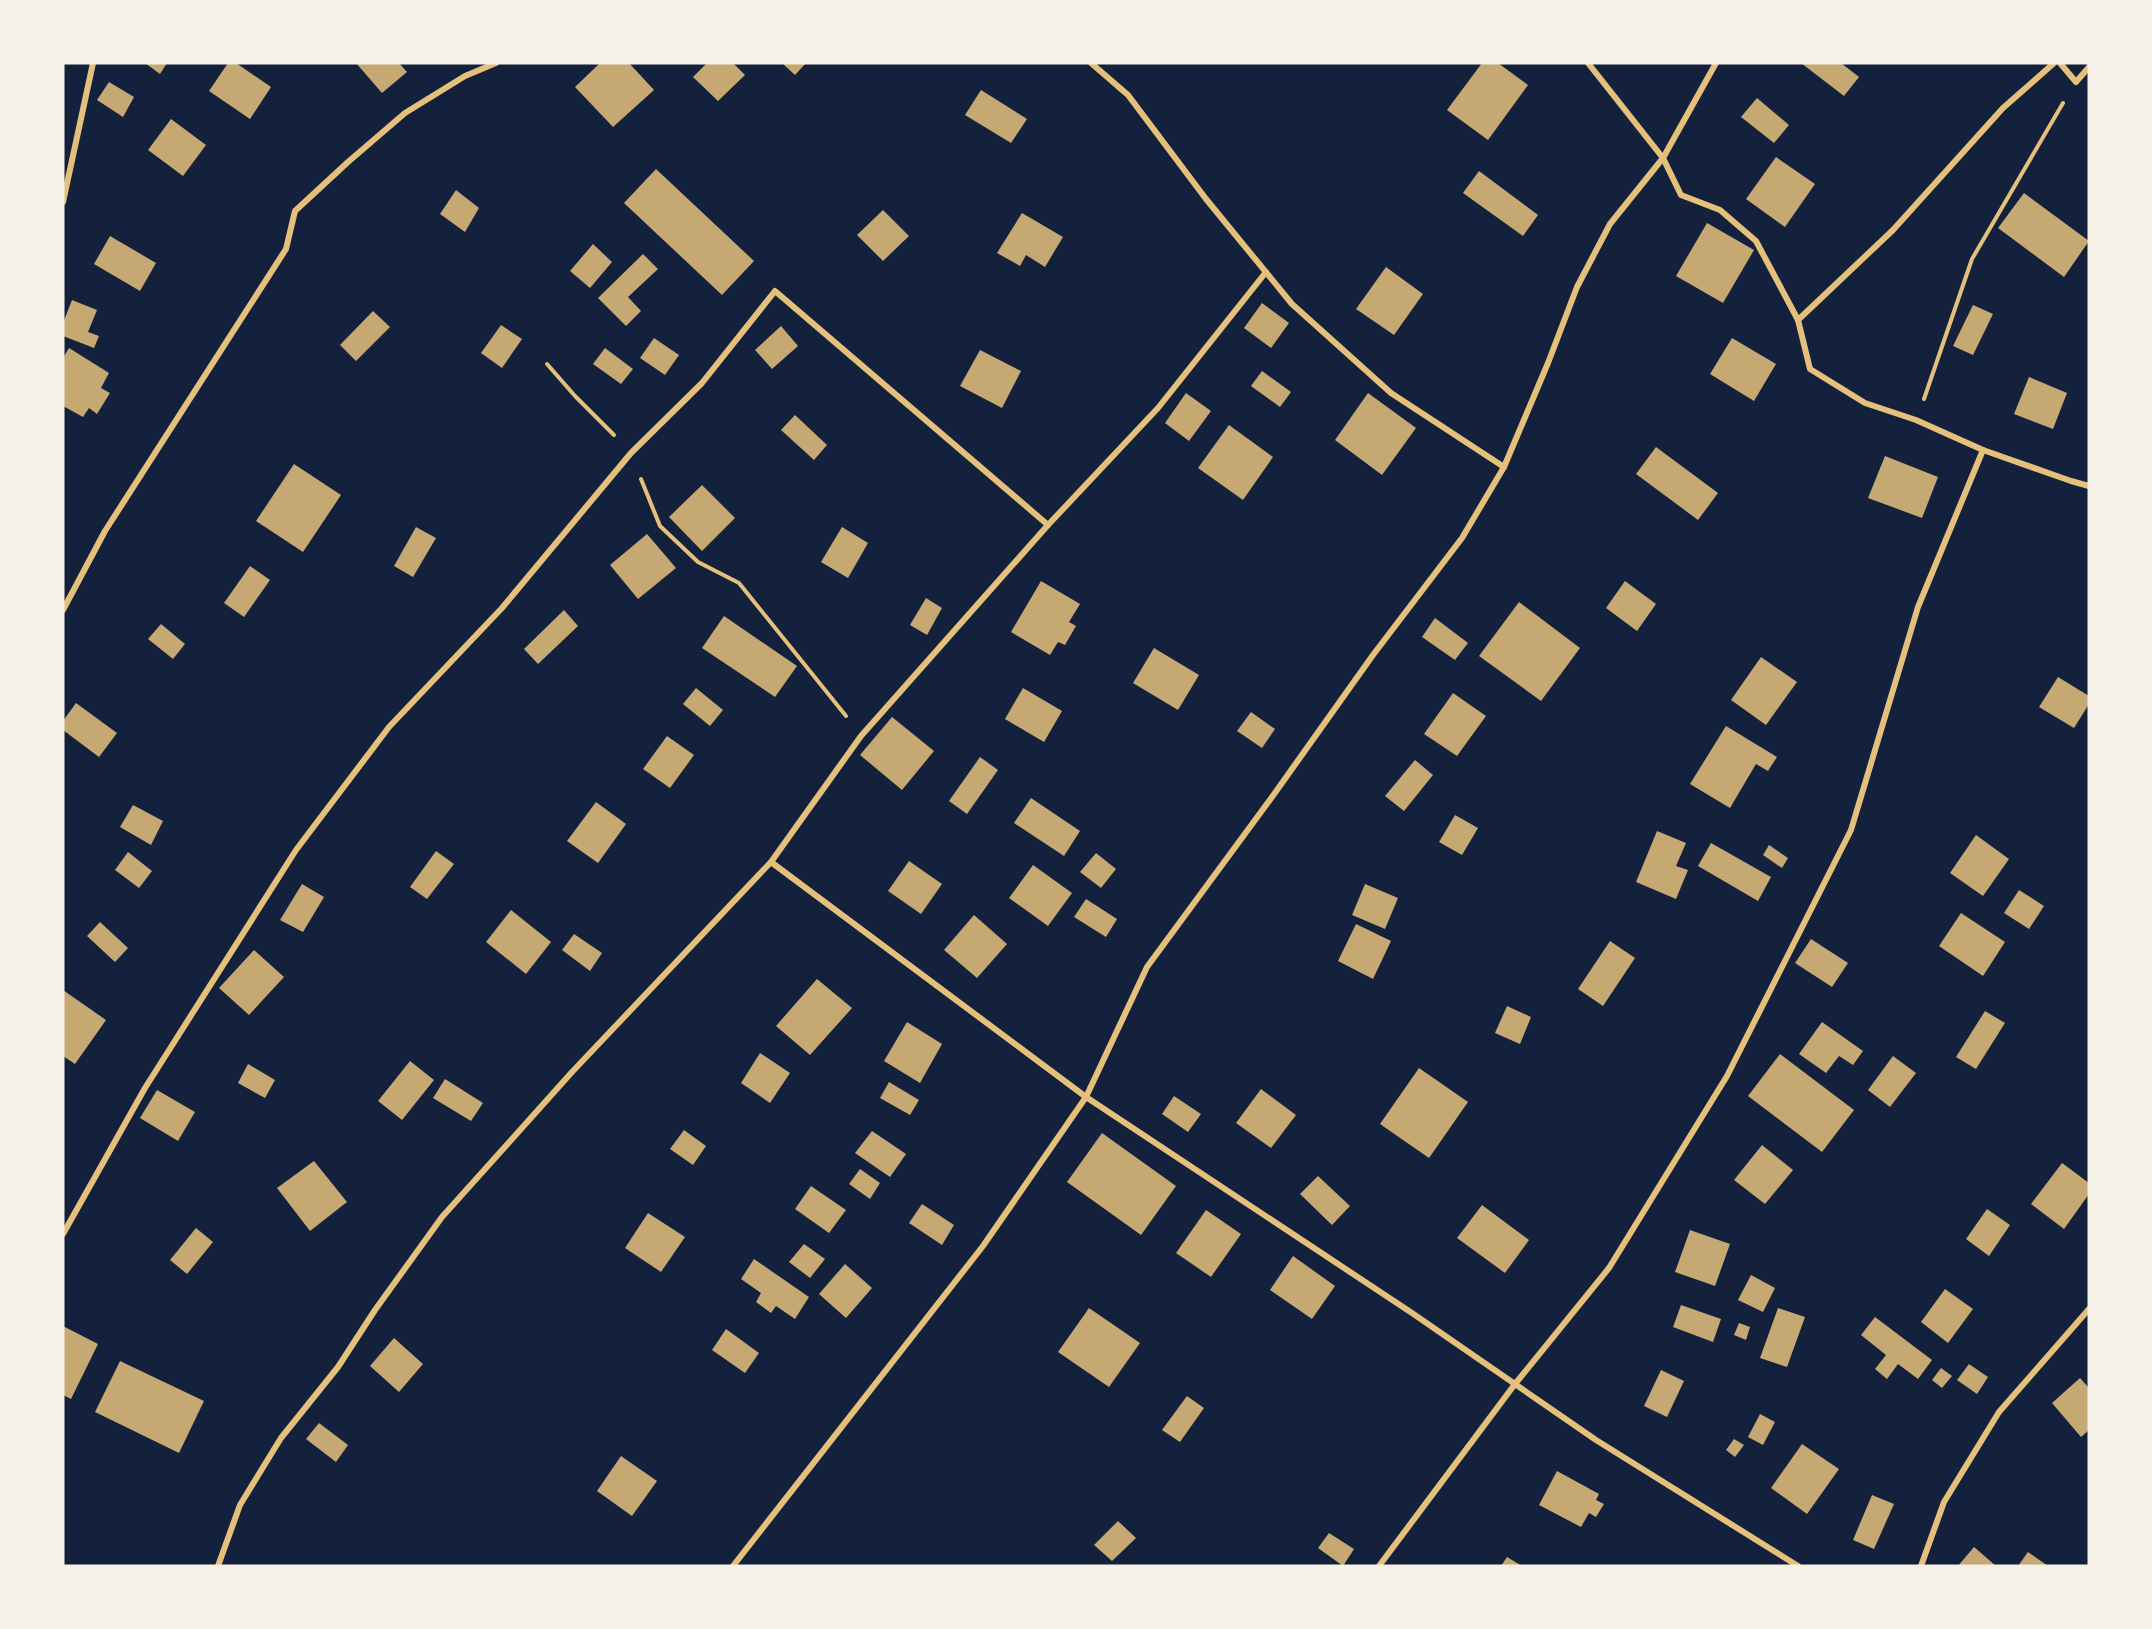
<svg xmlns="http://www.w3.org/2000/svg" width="2152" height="1629" font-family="'DM Sans',sans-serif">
	<rect width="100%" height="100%" fill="#14213d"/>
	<!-- building -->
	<g fill="#c6a872">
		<path d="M145 63H167L160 74Z"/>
		<path d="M228 63H236L271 87 250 119 209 91Z"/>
		<path d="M356 63H399L407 72 382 93Z"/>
		<path d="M600 63H629L654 90 613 127 575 87Z"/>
		<path d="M707 63H733L745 75 718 101 693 77Z"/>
		<path d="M782 63H806L795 75Z"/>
		<path d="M1482 63H1498L1528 85 1488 140 1447 110Z"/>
		<path d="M1801 63H1841L1859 77 1844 96Z"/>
		<path d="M109 82 134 97 123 117 97 100Z"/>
		<path d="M981 90 1027 119 1011 143 965 115Z"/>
		<path d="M1757 98 1789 125 1774 143 1741 117Z"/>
		<path d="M171 119 206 145 183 176 148 150Z"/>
		<path d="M1776 157 1815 184 1785 227 1746 199Z"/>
		<path d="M656 169 754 261 722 295 624 203Z"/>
		<path d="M1479 171 1538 215 1523 236 1463 193Z"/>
		<path d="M456 190 479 208 465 232 440 214Z"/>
		<path d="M2024 193 2089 241 2064 277 1998 228Z"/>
		<path d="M883 210 909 236 883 261 857 235Z"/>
		<path d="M1022 213 1063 237 1045 267 1026 255 1020 266 997 253Z"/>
		<path d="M1707 223 1754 250 1723 303 1676 276Z"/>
		<path d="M110 236 156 263 140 291 94 264Z"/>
		<path d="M593 244 612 262 590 288 570 271Z"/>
		<path d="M643 254 658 269 628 297 641 311 626 326 598 298Z"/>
		<path d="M1386 267 1423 294 1394 335 1356 309Z"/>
		<path d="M72 300 97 310 88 332 99 336 94 348 63 336V323Z"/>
		<path d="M1262 303 1289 323 1271 348 1244 328Z"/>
		<path d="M1973 305 1993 314 1973 355 1953 346Z"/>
		<path d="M373 311 390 327 356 361 340 345Z"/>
		<path d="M501 325 522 339 502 368 481 353Z"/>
		<path d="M781 326 798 346 772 369 755 350Z"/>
		<path d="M654 338 679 355 665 375 640 358Z"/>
		<path d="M1732 338 1776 364 1754 401 1710 374Z"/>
		<path d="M69 348 109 373 101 388 110 393 97 414 89 408 83 417 63 406V358Z"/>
		<path d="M605 348 633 369 621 384 593 364Z"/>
		<path d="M980 350 1021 371 1002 408 960 386Z"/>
		<path d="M1262 371 1291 392 1280 407 1251 386Z"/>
		<path d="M2029 377 2067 393 2053 429 2014 414Z"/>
		<path d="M1186 393 1211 411 1189 441 1165 423Z"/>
		<path d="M1368 393 1416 428 1382 475 1335 440Z"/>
		<path d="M795 415 827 445 814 460 781 430Z"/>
		<path d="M1229 425 1273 457 1243 500 1198 468Z"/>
		<path d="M1656 447 1718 493 1698 520 1636 474Z"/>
		<path d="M1885 456 1938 477 1922 518 1868 498Z"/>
		<path d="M294 464 341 495 303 552 256 521Z"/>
		<path d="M702 485 735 518 702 551 669 517Z"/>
		<path d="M416 527 436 538 413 577 394 566Z"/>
		<path d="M842 527 868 543 848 578 821 562Z"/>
		<path d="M647 534 676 568 638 599 610 565Z"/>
		<path d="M250 566 270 580 244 617 224 603Z"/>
		<path d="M1041 581 1080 604 1069 622 1076 626 1065 645 1058 642 1050 655 1011 632Z"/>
		<path d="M1625 581 1656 604 1637 631 1606 608Z"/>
		<path d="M926 598 942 608 927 635 910 625Z"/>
		<path d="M1519 602 1580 648 1541 701 1479 656Z"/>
		<path d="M564 610 578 626 538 664 524 649Z"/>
		<path d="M724 616 797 666 775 697 702 648Z"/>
		<path d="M1435 618 1468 643 1455 660 1422 637Z"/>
		<path d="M161 624 185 644 173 659 148 639Z"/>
		<path d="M1154 648 1199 675 1178 710 1133 683Z"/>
		<path d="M1761 657 1797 682 1766 725 1731 700Z"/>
		<path d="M2058 677 2089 696V704L2074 728 2039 707Z"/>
		<path d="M696 688 723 710 710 726 683 704Z"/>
		<path d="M1023 688 1062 711 1044 742 1005 719Z"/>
		<path d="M1453 693 1486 716 1457 756 1424 734Z"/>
		<path d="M76 703 117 733 99 757 63 730V721Z"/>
		<path d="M1251 712 1275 729 1262 748 1237 731Z"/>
		<path d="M892 717 934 751 902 790 860 755Z"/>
		<path d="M1726 726 1777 757 1768 771 1756 764 1730 808 1690 784Z"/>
		<path d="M667 736 694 755 670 788 643 769Z"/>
		<path d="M980 757 998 770 967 814 949 801Z"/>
		<path d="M1415 760 1433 775 1404 811 1385 796Z"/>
		<path d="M1031 798 1080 831 1064 856 1014 823Z"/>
		<path d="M596 802 626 824 598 863 567 841Z"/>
		<path d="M133 805 163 821 151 845 120 827Z"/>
		<path d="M1455 815 1478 828 1462 855 1439 842Z"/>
		<path d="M1657 831 1686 843 1676 866 1688 870 1676 899 1636 882Z"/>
		<path d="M1976 835 2009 859 1983 896 1950 873Z"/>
		<path d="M1711 843 1771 877 1758 901 1698 866Z"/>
		<path d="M1769 845 1788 858 1782 868 1763 855Z"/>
		<path d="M436 851 454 864 427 899 410 887Z"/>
		<path d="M128 852 152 871 139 888 115 870Z"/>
		<path d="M1096 853 1116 869 1101 888 1080 872Z"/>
		<path d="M909 861 942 884 921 914 888 891Z"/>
		<path d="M1033 865 1072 893 1048 926 1009 898Z"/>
		<path d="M302 884 324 897 303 932 280 920Z"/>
		<path d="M1365 884 1398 898 1385 929 1352 915Z"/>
		<path d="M2019 890 2044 906 2029 929 2004 913Z"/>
		<path d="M1086 899 1117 919 1106 937 1074 917Z"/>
		<path d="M511 910 551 942 526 974 486 942Z"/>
		<path d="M1961 913 2005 942 1983 976 1939 946Z"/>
		<path d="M974 915 1007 944 977 978 944 950Z"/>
		<path d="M100 922 128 948 115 962 87 936Z"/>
		<path d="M1356 924 1391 941 1373 979 1338 961Z"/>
		<path d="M574 934 602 953 590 971 562 950Z"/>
		<path d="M1811 939 1848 963 1832 987 1795 963Z"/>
		<path d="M1610 941 1635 958 1603 1006 1578 989Z"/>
		<path d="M254 950 284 977 249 1015 219 988Z"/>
		<path d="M817 979 852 1008 810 1055 776 1026Z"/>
		<path d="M63 990 106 1020 75 1064 63 1056Z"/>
		<path d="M1507 1006 1531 1017 1520 1044 1495 1033Z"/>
		<path d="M1985 1011 2005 1023 1976 1069 1956 1057Z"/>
		<path d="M907 1022 942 1044 920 1083 884 1061Z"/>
		<path d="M1822 1022 1863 1051 1853 1065 1839 1056 1826 1073 1799 1054Z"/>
		<path d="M760 1053 790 1073 770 1103 741 1083Z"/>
		<path d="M1780 1054 1854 1110 1822 1152 1748 1096Z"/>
		<path d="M1893 1056 1916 1073 1890 1107 1868 1090Z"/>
		<path d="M410 1061 434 1080 402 1120 378 1101Z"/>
		<path d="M248 1064 275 1080 265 1098 238 1083Z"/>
		<path d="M1419 1068 1468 1102 1429 1158 1380 1124Z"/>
		<path d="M445 1079 483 1103 471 1121 433 1098Z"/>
		<path d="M889 1082 919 1100 910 1115 880 1098Z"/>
		<path d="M1261 1089 1296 1115 1271 1148 1236 1123Z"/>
		<path d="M157 1090 195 1112 178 1141 140 1118Z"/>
		<path d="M1174 1096 1201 1114 1188 1132 1162 1114Z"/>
		<path d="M684 1130 706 1146 693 1165 670 1149Z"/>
		<path d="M872 1131 906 1154 890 1177 855 1153Z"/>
		<path d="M1102 1133 1176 1186 1141 1235 1067 1182Z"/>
		<path d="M1762 1145 1793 1170 1765 1204 1734 1180Z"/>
		<path d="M314 1161 347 1202 310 1231 277 1188Z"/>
		<path d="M2062 1163 2089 1183V1194L2064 1229 2031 1204Z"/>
		<path d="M860 1169 880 1183 870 1199 849 1184Z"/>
		<path d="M1318 1176 1350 1206 1332 1225 1300 1194Z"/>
		<path d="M811 1186 846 1210 829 1233 795 1209Z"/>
		<path d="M922 1204 954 1225 942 1245 909 1223Z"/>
		<path d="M1482 1205 1529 1240 1505 1273 1457 1238Z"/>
		<path d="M1987 1209 2010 1225 1989 1256 1966 1239Z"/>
		<path d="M1206 1210 1241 1234 1211 1277 1176 1253Z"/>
		<path d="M648 1213 685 1237 661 1272 625 1248Z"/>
		<path d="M196 1228 213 1242 187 1274 170 1260Z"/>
		<path d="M1690 1230 1730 1244 1715 1286 1675 1272Z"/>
		<path d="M804 1244 825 1259 810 1278 789 1262Z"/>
		<path d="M1293 1256 1335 1286 1312 1319 1270 1290Z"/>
		<path d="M754 1259 809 1297 795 1319 776 1306 771 1313 756 1302 761 1293 741 1279Z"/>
		<path d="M845 1264 872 1288 846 1318 819 1294Z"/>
		<path d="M1751 1275 1775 1288 1763 1312 1738 1300Z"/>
		<path d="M1945 1289 1973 1309 1948 1343 1921 1322Z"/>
		<path d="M1681 1305 1721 1319 1713 1342 1673 1327Z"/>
		<path d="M1089 1308 1140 1343 1109 1387 1058 1352Z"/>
		<path d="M1778 1308 1805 1317 1787 1367 1760 1358Z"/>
		<path d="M1875 1317 1932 1360 1918 1379 1898 1364 1887 1379 1875 1369 1886 1355 1861 1335Z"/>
		<path d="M1739 1323 1750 1327 1746 1340 1734 1335Z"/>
		<path d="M63 1326 98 1344 71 1399 63 1395Z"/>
		<path d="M726 1329 759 1353 745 1373 712 1350Z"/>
		<path d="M394 1338 423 1364 399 1392 370 1366Z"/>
		<path d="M120 1361 204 1401 179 1453 95 1412Z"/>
		<path d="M1969 1364 1988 1377 1977 1394 1957 1380Z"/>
		<path d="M1941 1368 1952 1376 1942 1388 1932 1380Z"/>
		<path d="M1661 1370 1684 1381 1667 1417 1644 1406Z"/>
		<path d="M2080 1378 2089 1388V1430L2081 1437 2052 1403Z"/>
		<path d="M1187 1396 1204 1408 1180 1442 1162 1430Z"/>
		<path d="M1760 1414 1775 1422 1763 1445 1748 1437Z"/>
		<path d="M319 1423 348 1445 336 1462 306 1439Z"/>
		<path d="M1734 1439 1744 1445 1735 1457 1726 1450Z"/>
		<path d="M1802 1444 1839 1469 1807 1514 1771 1488Z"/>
		<path d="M621 1456 657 1481 632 1516 597 1491Z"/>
		<path d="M1557 1471 1599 1494 1596 1500 1604 1504 1596 1517 1589 1513 1581 1527 1539 1505Z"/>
		<path d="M1872 1495 1894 1504 1874 1549 1853 1540Z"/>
		<path d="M1118 1521 1136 1538 1112 1561 1094 1545Z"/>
		<path d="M1329 1533 1354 1549 1343 1566 1318 1548Z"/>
		<path d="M1974 1547 1996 1566H1958Z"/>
		<path d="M2028 1552 2048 1566H2018Z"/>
		<path d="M1507 1557 1522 1566H1501Z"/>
	</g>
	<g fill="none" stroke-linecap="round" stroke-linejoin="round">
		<!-- path -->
		<g stroke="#e5c07b" stroke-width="4">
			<path d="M547 364 575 396 614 435"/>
			<path d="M1924 399 1972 259 2063 103"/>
			<path d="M641 479 660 526 698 562 739 583 846 716"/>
		</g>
		<!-- minor -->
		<g stroke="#e5c07b" stroke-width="6">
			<path d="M1091 63 1128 95 1206 199 1292 304 1391 393 1504 467"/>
			<path d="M1588 63 1663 158 1681 195 1720 210 1756 241 1798 320 1810 369 1865 403 1916 420 1983 450 2071 481 2089 486"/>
			<path d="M2060 63 2076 82 2089 67"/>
			<path d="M63 202 93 63"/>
			<path d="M1798 320 1893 230 2003 108 2054 63"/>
			<path d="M63 610 105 531 286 249 295 211 348 162 405 113 465 76 496 63"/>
			<path d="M771 862 861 736 1048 525 1158 408 1266 272"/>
			<path d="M63 1234 145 1088 296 850 389 727 502 608 631 453 702 383 775 291 1048 525"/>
			<path d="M218 1566 240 1505 281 1438 338 1367 375 1310 442 1217 572 1072 771 862 1086 1097 1412 1313 1596 1440 1798 1566"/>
			<path d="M733 1566 983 1246 1086 1097 1147 967 1272 797 1373 655 1462 538 1504 467 1548 363 1577 287 1610 224 1663 158 1716 63"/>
			<path d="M1379 1566 1515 1384 1609 1268 1727 1076 1851 830 1918 607 1983 450"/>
			<path d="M1921 1566 1944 1502 1999 1412 2089 1309"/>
		</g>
	</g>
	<!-- border -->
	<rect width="2152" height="1629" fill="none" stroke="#f6f1e7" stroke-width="129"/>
</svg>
